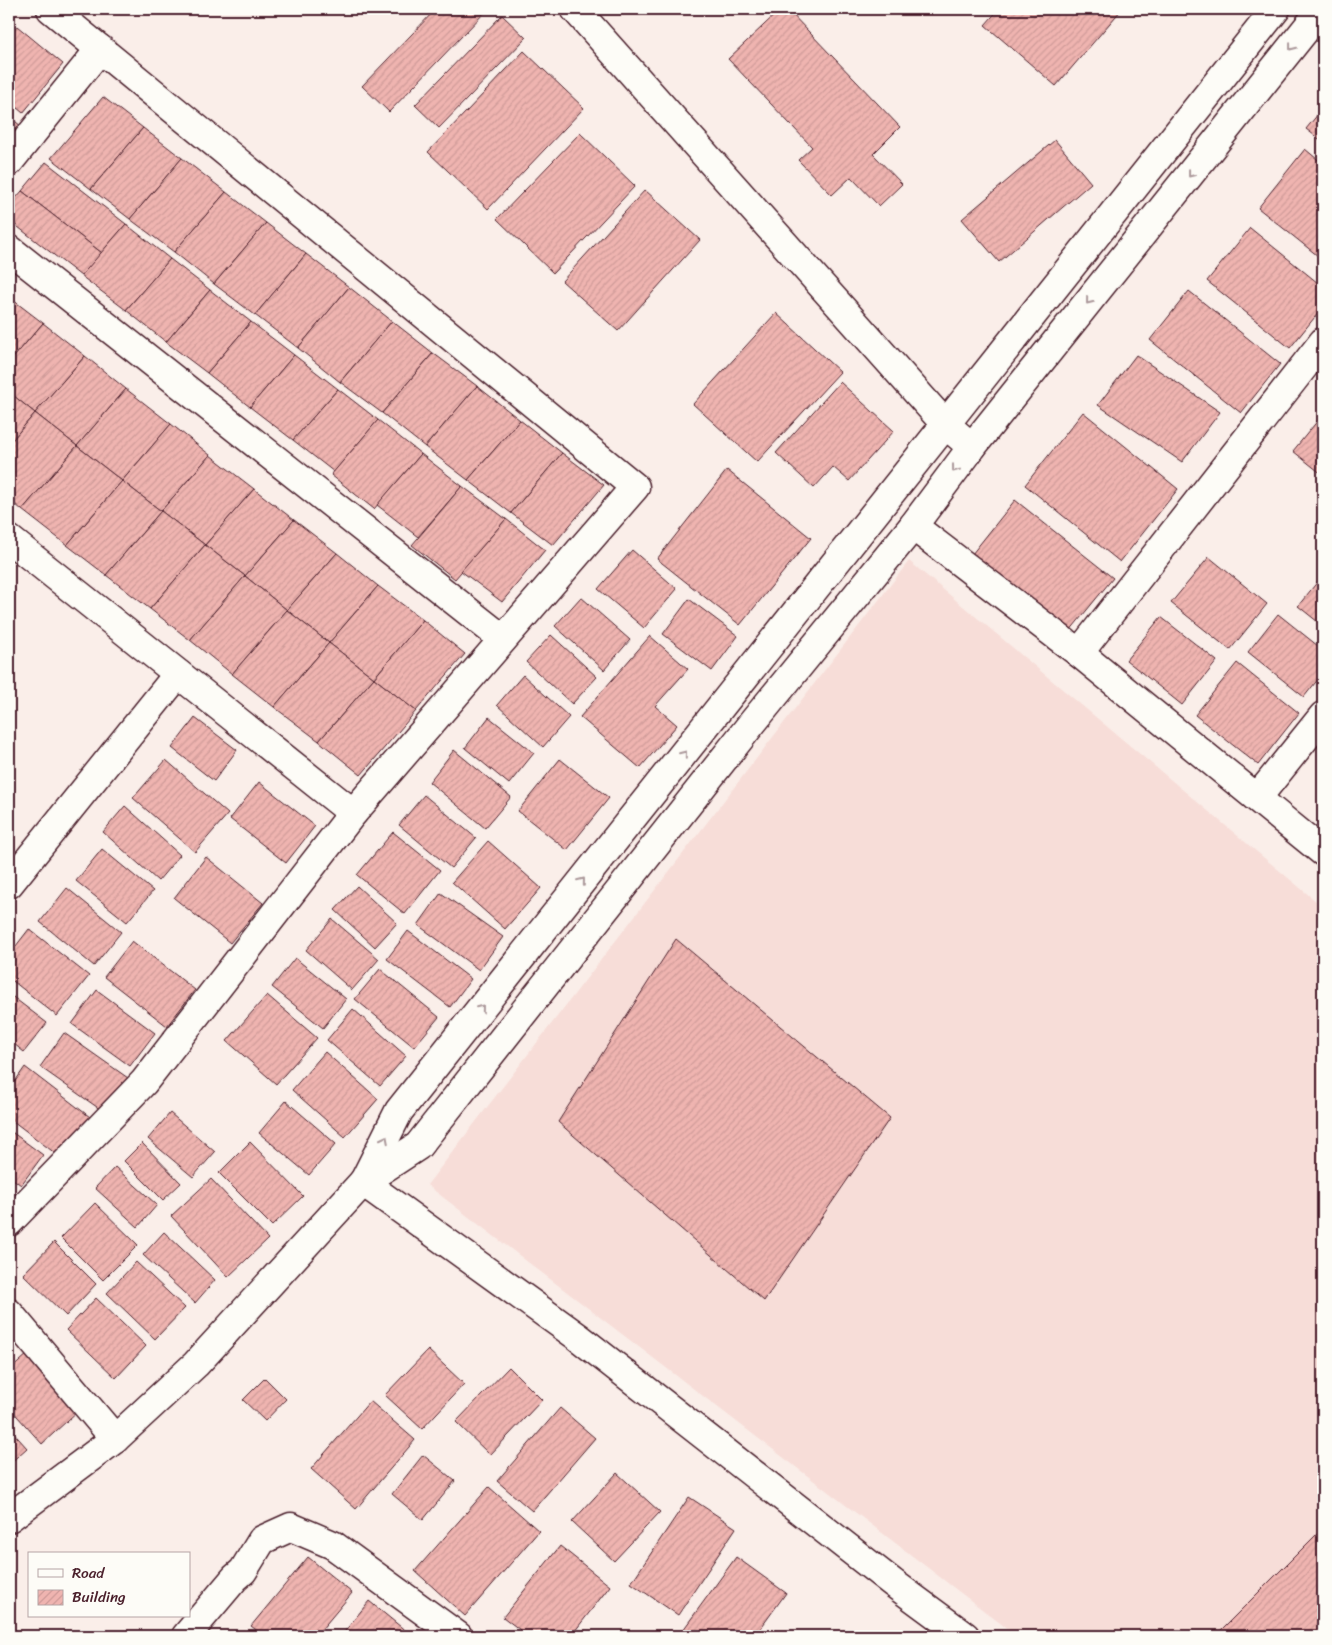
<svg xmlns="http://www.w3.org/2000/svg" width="1332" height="1645" font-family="Sriracha,sans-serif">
	<defs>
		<pattern id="building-hatch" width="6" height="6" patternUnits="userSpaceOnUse" patternTransform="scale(1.25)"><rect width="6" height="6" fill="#efb4b0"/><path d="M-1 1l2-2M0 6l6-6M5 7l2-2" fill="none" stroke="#ce9a98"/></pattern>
	</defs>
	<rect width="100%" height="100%" fill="#faeee9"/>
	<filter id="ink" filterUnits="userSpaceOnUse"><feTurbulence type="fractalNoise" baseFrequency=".02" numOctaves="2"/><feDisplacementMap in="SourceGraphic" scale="10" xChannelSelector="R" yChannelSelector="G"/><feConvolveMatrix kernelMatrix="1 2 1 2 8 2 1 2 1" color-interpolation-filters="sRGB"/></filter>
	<g filter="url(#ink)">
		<!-- built -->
		<path fill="#f7ddd8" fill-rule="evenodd" d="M909 561 1323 907V1636H1017L427 1185ZM676 940 764 1300 558 1122Z"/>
		<!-- building -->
		<g fill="url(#building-hatch)" stroke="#4a1f2b">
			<path d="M436 9H488L389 112 362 86Z"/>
			<path d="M781 9H787L900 127 873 154 902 184 879 206 851 177 832 195 798 160 812 147 728 59Z"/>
			<path d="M999 9H1122L1056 86 985 25Z"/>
			<path d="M502 15 526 38 439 128 415 105Z"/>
			<path d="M17 26 63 64 23 113 9 101V35Z"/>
			<path d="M524 51 584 108 488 209 428 152Z"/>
			<path d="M103 97 143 128 91 189 51 158Z"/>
			<path d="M1323 108V142L1306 129Z"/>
			<path d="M9 116 22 127 9 144Z"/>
			<path d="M143 128 182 158 130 219 91 189Z"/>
			<path d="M580 133 635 186 553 273 497 219Z"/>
			<path d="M1055 140 1091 183 999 262 962 219Z"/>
			<path d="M1305 149 1323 164V260L1258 208Z"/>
			<path d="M182 158 226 192 174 252 130 219Z"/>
			<path d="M46 162 126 224 102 253 22 191Z"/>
			<path d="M645 190 700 240 618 331 562 281Z"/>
			<path d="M22 191 102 253 81 276 9 220V206Z"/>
			<path d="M226 192 266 223 214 284 174 252Z"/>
			<path d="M266 223 306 254 255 315 214 284Z"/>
			<path d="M126 224 170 259 126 310 81 276Z"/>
			<path d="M1250 228 1323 287V307L1290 348 1207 281Z"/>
			<path d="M306 254 349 287 298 348 255 315Z"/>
			<path d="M170 259 210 290 166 342 126 310Z"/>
			<path d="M349 287 392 321 340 382 298 348Z"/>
			<path d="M210 290 251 322 207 373 166 342Z"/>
			<path d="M1189 291 1280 364 1241 413 1150 340Z"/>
			<path d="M9 297 43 323 9 363Z"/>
			<path d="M776 313 840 372 757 462 693 404Z"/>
			<path d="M392 321 433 353 382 413 340 382Z"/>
			<path d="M251 322 294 355 250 407 207 373Z"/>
			<path d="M43 323 85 356 35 413 9 392V363Z"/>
			<path d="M433 353 477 386 425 447 382 413Z"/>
			<path d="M294 355 338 389 293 440 250 407Z"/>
			<path d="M1136 355 1220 412 1182 462 1098 405Z"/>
			<path d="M85 356 126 389 77 446 35 413Z"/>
			<path d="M840 382 894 431 849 481 833 467 814 488 776 453Z"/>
			<path d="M477 386 520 420 468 480 425 447Z"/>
			<path d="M126 389 171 424 122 481 77 446Z"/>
			<path d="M338 389 378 420 334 472 293 440Z"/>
			<path d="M9 392 35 413 9 444Z"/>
			<path d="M1083 412 1178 489 1120 562 1025 485Z"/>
			<path d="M35 413 77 446 22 510 9 499V444Z"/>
			<path d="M1323 414V475L1293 451Z"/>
			<path d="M378 420 421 454 374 509 331 475Z"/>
			<path d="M520 420 562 453 511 513 468 480Z"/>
			<path d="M171 424 210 455 161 511 122 481Z"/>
			<path d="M77 446 122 481 67 545 22 510Z"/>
			<path d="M562 453 604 485 553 545 511 513Z"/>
			<path d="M421 454 462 486 418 537 377 505Z"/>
			<path d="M210 455 254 489 205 545 161 511Z"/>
			<path d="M727 470 811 538 740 625 657 559Z"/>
			<path d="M122 481 161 511 106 575 67 545Z"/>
			<path d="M462 486 506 519 455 579 412 545Z"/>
			<path d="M254 489 294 520 245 576 205 545Z"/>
			<path d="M1015 500 1113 578 1069 632 972 554Z"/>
			<path d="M161 511 205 545 150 609 106 575Z"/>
			<path d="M506 519 545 550 502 602 461 571Z"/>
			<path d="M294 520 337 553 287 610 245 576Z"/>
			<path d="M205 545 245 576 190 640 150 609Z"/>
			<path d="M632 550 677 589 644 628 598 589Z"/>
			<path d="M337 553 378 586 329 643 287 610Z"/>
			<path d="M1209 557 1267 604 1230 650 1171 603Z"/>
			<path d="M1323 575V626L1298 606Z"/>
			<path d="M245 576 287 610 232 674 190 640Z"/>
			<path d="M378 586 423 620 374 678 329 643Z"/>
			<path d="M581 597 630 640 604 670 555 626Z"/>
			<path d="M689 599 738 636 712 671 663 634Z"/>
			<path d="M287 610 329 643 274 707 232 674Z"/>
			<path d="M1278 614 1323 650V673L1304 697 1248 652Z"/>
			<path d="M1161 617 1217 661 1182 705 1126 660Z"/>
			<path d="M423 620 465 654 416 711 374 678Z"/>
			<path d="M551 635 597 677 572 704 526 662Z"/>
			<path d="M650 636 688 669 655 706 677 725 640 768 580 717Z"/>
			<path d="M329 643 374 678 319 741 274 707Z"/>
			<path d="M1237 663 1299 713 1258 765 1195 715Z"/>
			<path d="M523 675 569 717 543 747 497 705Z"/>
			<path d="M374 678 416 711 361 775 319 741Z"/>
			<path d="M489 717 534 753 509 784 465 748Z"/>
			<path d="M195 718 237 750 214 781 172 748Z"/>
			<path d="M454 750 511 797 485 828 429 782Z"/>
			<path d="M560 759 609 798 567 850 518 811Z"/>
			<path d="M166 760 228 814 195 852 133 798Z"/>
			<path d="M259 782 315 826 286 863 230 819Z"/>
			<path d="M424 795 476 838 451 868 399 825Z"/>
			<path d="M125 806 180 855 158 881 103 832Z"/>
			<path d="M393 832 440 870 405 914 357 875Z"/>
			<path d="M488 841 541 888 505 929 452 882Z"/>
			<path d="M102 849 153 891 127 922 76 881Z"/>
			<path d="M206 857 263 903 230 943 174 898Z"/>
			<path d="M357 886 397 923 375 947 335 910Z"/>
			<path d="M67 888 121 932 94 966 40 922Z"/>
			<path d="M441 893 503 937 479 970 418 925Z"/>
			<path d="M332 919 379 959 352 990 306 950Z"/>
			<path d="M29 929 89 976 57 1016 9 978V955Z"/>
			<path d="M408 931 471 979 450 1007 387 959Z"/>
			<path d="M676 939 890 1118 764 1301 558 1122Z"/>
			<path d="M132 941 195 990 167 1026 104 977Z"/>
			<path d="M295 958 346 999 323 1028 272 987Z"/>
			<path d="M380 969 439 1017 414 1047 355 999Z"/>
			<path d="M97 990 155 1033 130 1066 72 1024Z"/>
			<path d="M9 994 47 1023 24 1052 9 1040Z"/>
			<path d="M267 995 317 1038 276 1084 227 1041Z"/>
			<path d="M353 1009 406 1056 380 1086 327 1040Z"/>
			<path d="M64 1033 128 1078 104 1112 40 1067Z"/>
			<path d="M325 1052 378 1099 345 1137 292 1090Z"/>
			<path d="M9 1056 14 1060 9 1067Z"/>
			<path d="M25 1067 90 1117 60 1157 9 1118V1090Z"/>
			<path d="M286 1101 336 1144 309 1175 259 1133Z"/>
			<path d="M170 1113 215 1152 193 1177 148 1139Z"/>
			<path d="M9 1130 43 1155 21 1185 9 1176Z"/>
			<path d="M250 1142 303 1196 272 1226 219 1173Z"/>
			<path d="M142 1143 181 1183 163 1200 124 1161Z"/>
			<path d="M115 1167 157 1205 138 1227 95 1188Z"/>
			<path d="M211 1179 268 1239 228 1277 171 1216Z"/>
			<path d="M95 1203 138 1245 103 1280 61 1238Z"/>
			<path d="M164 1232 215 1280 195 1303 143 1255Z"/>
			<path d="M54 1242 96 1284 66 1316 23 1274Z"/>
			<path d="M136 1262 185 1308 155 1339 107 1293Z"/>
			<path d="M96 1298 146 1346 116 1378 66 1330Z"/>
			<path d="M9 1334 15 1340 9 1346Z"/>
			<path d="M428 1350 464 1384 422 1429 385 1395Z"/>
			<path d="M29 1353 80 1409 42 1444 9 1407V1371Z"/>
			<path d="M509 1367 542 1400 490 1455 456 1422Z"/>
			<path d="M265 1378 286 1399 265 1421 243 1400Z"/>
			<path d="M370 1401 415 1440 356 1509 311 1469Z"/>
			<path d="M560 1408 595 1438 532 1511 497 1481Z"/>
			<path d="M9 1428 27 1448 9 1464Z"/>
			<path d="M423 1455 455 1481 423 1520 392 1494Z"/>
			<path d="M617 1473 660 1512 614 1561 572 1522Z"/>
			<path d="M489 1487 539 1531 465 1616 415 1571Z"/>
			<path d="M689 1497 736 1528 678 1615 631 1583Z"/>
			<path d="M1323 1528V1635L1215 1636Z"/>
			<path d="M560 1546 610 1586 571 1636H528L503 1617Z"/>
			<path d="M308 1557 352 1593 316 1636H264L251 1626Z"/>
			<path d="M736 1557 786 1593 755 1636H692L683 1630Z"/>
			<path d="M369 1601 412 1636H341Z"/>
		</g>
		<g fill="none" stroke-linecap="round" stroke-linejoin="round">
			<defs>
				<g id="street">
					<path d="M575 9 946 425 972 447"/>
					<path d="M9 162 100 49"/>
					<path d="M9 249 503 639"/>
					<path d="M913 526 1079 653 1323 852"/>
					<path d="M9 539 353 813"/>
					<path d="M1079 653 1323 342"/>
					<path d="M1257 798 1323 716"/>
					<path d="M9 884 178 674"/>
					<path d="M363 1182 578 1337 893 1583 965 1636"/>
					<path d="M9 1222 144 1082 353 813 635 487 51 9"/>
					<path d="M9 1313 115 1439"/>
					<path d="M186 1636 235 1578 243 1571 262 1540 291 1527 333 1545 458 1636"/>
				</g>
				<g id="secondary">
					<path d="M364 1181 399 1111 1276 9"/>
					<path d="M9 1518 115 1439 196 1364 363 1182 418 1146 749 727 913 526 972 447 1322 9"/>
				</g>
			</defs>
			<!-- street casing -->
			<use href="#street" stroke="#4a1f2b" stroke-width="31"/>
			<!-- secondary casing -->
			<use href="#secondary" stroke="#4a1f2b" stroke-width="31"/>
			<!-- street -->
			<use href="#street" stroke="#fdfcf7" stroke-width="28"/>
			<!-- secondary -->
			<use href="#secondary" stroke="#fdfcf7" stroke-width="28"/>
		</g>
		<!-- one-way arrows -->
		<defs><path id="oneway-chevron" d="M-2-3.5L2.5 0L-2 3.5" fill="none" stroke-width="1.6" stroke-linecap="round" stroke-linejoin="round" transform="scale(1.25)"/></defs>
		<g stroke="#ac999b">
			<use href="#oneway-chevron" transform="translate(1292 47) rotate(128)"/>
			<use href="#oneway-chevron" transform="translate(1191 174) rotate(128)"/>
			<use href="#oneway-chevron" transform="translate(1089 301) rotate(129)"/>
			<use href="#oneway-chevron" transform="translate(955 469) rotate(127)"/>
			<use href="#oneway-chevron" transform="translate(684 754) rotate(-51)"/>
			<use href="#oneway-chevron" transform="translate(582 881) rotate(-51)"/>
			<use href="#oneway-chevron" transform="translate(481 1008) rotate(-51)"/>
			<use href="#oneway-chevron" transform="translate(385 1139) rotate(-63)"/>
		</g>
	</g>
	<!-- margin -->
	<rect width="1332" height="1645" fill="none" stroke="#fdfcf7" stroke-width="30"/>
	<rect x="15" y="15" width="1302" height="1615" fill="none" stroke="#4a1f2b" stroke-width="2" filter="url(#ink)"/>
	<!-- legend -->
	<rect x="28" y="1552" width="162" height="65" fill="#fdfcf7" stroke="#b5a4a5"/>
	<rect x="38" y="1569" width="25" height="8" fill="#fdfcf7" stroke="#b5a4a5"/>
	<text x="72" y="1578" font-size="15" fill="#4a1f2b">Road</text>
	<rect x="38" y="1590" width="25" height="15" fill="url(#building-hatch)" stroke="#b5a4a5"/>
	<text x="72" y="1602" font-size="15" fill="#4a1f2b">Building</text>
</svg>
